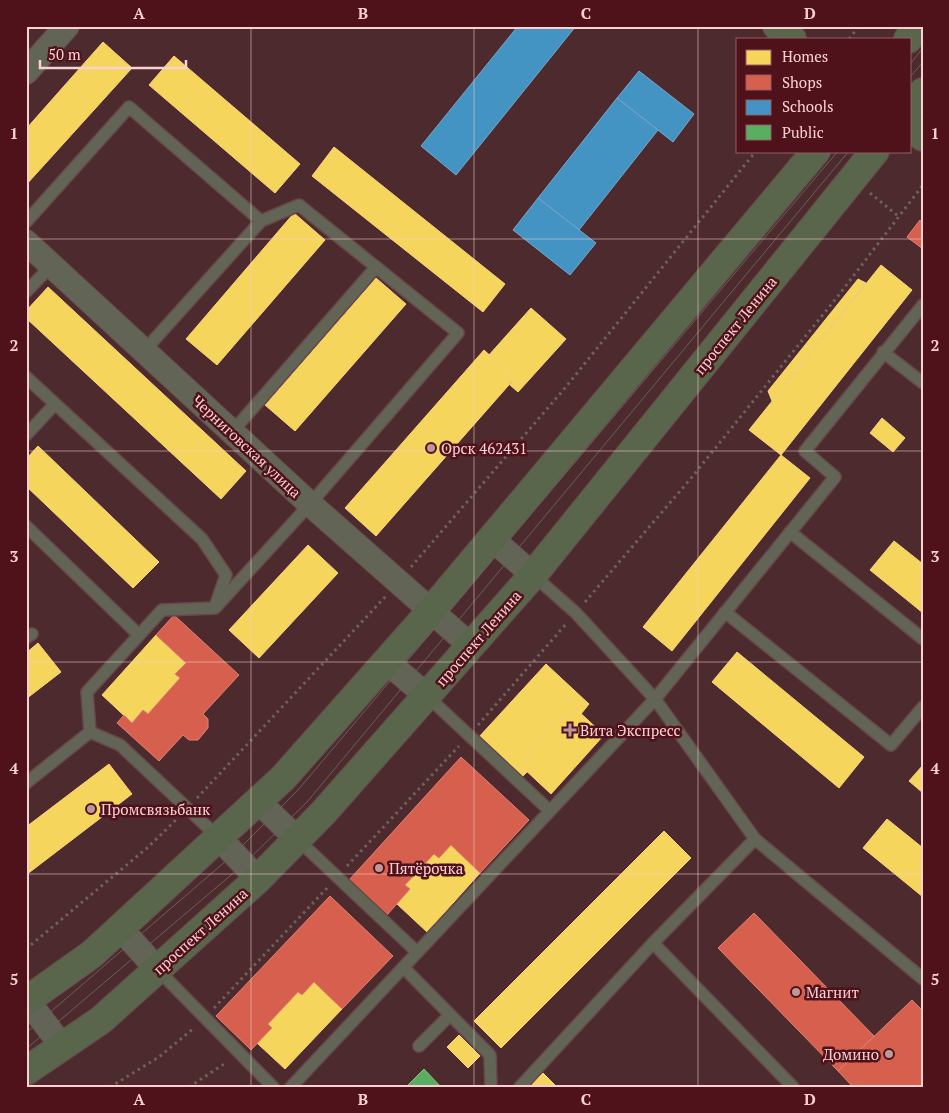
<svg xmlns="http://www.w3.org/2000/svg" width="949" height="1113" font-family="'PT Serif',serif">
	<rect width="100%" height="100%" fill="#4d2a2e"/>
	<!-- homes -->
	<g fill="#f6d55c" stroke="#f7d47f">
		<path d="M103 42 132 68 26 185V129Z"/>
		<path d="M174 56 300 164 275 193 149 85Z"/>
		<path d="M334 147 505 284 483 312 312 176Z"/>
		<path d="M294 213 325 240 217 365 186 339Z"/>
		<path d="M881 265 912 290 781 455 749 430Z"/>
		<path d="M376 278 406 304 295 431 265 405Z"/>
		<path d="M858 279 866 283 772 401 768 391Z"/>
		<path d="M48 287 246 471 221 499 26 318V311Z"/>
		<path d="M531 308 566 339 518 392 510 385 515 378 489 355Z"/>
		<path d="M484 350 515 378 376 536 345 508Z"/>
		<path d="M882 418 905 438 893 452 870 433Z"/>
		<path d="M38 446 159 562 133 588 26 486V459Z"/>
		<path d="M781 455 810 478 672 651 643 627Z"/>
		<path d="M894 541 923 564V613L870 570Z"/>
		<path d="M308 545 338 573 259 658 229 630Z"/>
		<path d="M156 635 186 663 175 674 180 678 148 714 143 710 132 723 102 695Z"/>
		<path d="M38 643 61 672 26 699V653Z"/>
		<path d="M737 652 864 757 839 788 712 682Z"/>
		<path d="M546 664 589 704 581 714 575 708 563 721 559 717 527 751 531 755 521 766 527 772 521 778 478 738Z"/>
		<path d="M575 708 604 735 551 794 521 766 531 755 527 751 559 717 563 721Z"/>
		<path d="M109 764 132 794 26 875V827Z"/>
		<path d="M923 765V793L909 781Z"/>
		<path d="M887 819 923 848V897L863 848Z"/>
		<path d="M664 831 691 858 501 1048 474 1021Z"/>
		<path d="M451 845 480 873 427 932 397 904 410 889 405 885 434 854 439 858Z"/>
		<path d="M314 982 342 1009 285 1069 257 1043 272 1028 268 1024 298 992 302 995Z"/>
		<path d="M459 1035 480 1056 468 1068 447 1047Z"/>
		<path d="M543 1073 557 1087H529Z"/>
	</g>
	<!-- shops -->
	<g fill="#d6604d" stroke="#e18275">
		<path d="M920 220 923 223V249L907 237Z"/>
		<path d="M174 615 239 675 203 714 208 719V728L198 740H189L183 735 159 761 117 723 124 715 132 723 143 710 148 714 180 678 175 674 186 663 156 635Z"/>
		<path d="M461 757 529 820 480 873 451 845 439 858 434 854 405 885 410 889 387 915 349 880Z"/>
		<path d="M330 896 393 956 342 1009 314 982 302 995 298 992 268 1024 272 1028 251 1050 216 1016Z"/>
		<path d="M754 913 874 1036 838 1071 718 948Z"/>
		<path d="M912 1000 923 1011V1087H853L838 1071Z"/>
	</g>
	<!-- schools -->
	<g fill="#4393c3" stroke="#7aa6c8">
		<path d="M518 26H576L456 175 421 146Z"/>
		<path d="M639 71 694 114 673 142 617 98Z"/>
		<path d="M617 98 658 130 579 230 538 198Z"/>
		<path d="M538 198 596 243 570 275 513 230Z"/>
	</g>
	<!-- public -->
	<path fill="#5aae61" stroke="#8ab883" d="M424 1069 441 1087H406Z"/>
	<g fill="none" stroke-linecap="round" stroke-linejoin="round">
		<defs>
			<g id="service">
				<path d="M26 222 129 107 261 221"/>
				<path d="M26 292 52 265"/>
				<path d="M883 352 923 383"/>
				<path d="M26 377 202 539 226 575 216 604"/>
				<path d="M232 432 376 267"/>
				<path d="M26 435 55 404"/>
				<path d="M26 526 139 635"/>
				<path d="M790 532 923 639"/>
				<path d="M533 575 576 613 655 699 755 839 923 979"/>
				<path d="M725 612 891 745 923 707"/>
				<path d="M26 638 32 634"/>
				<path d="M427 696 550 811"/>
				<path d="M90 732 87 692 162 610 215 608 310 504 458 333 299 205 261 221 144 351"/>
				<path d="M90 732 120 745 219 838"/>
				<path d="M26 783 90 732"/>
				<path d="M297 839 417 952"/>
				<path d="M653 943 793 1087"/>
				<path d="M404 968 490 1055 491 1087"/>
				<path d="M157 969 273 1087"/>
				<path d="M419 1046 449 1016"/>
				<path d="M291 1087 655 699 835 477 805 451 923 305"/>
				<path d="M520 1087 653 943 755 839"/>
			</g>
			<g id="minor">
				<path d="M26 72 67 26"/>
				<path d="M26 242 310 504 471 646"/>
				<path d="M491 538 533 575"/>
				<path d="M386 661 427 696"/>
				<path d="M258 801 297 839"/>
				<path d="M219 838 258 879"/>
				<path d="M120 928 157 969"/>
				<path d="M27 1000 62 1046"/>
			</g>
			<g id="primary">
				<path d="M777 26 792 39"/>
				<path d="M908 39 918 26"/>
				<path d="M910 107 923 92"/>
				<path d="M910 127 923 137"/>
				<path d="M26 1001 92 954 283 778 431 611 816 151"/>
				<path d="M26 1071 101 1020 258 879 323 813 533 575 875 151"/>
			</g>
		</defs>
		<!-- service casing -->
		<use href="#service" stroke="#66474b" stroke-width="14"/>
		<!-- minor casing -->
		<use href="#minor" stroke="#66474b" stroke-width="26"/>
		<!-- primary casing -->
		<use href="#primary" stroke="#66474b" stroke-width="30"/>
		<!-- path -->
		<g stroke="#6c635b" stroke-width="3" stroke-dasharray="2.5 4" stroke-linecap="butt">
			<path d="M849 39 859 26"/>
			<path d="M870 193 898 216"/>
			<path d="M411 567 565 388 756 151"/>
			<path d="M585 602 692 477 838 296 923 185"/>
			<path d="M478 725 566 624"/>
			<path d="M197 798 386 596"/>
			<path d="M347 866 459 746"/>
			<path d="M26 949 147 848 177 819"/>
			<path d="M214 1008 328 887"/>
			<path d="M110 1087 159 1057 194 1028"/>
			<path d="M189 1087 227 1062"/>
		</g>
		<!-- service -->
		<use href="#service" stroke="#626556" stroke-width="11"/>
		<!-- minor -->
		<use href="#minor" stroke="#626556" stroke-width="24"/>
		<!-- primary -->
		<use href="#primary" stroke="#59664b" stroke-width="28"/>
		<!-- tram -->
		<g stroke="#666258" stroke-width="1">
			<path d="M910 64 923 48"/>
			<path d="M910 77 923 62"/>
			<path d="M26 1033 234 854 298 790 838 151"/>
			<path d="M26 1049 244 864 307 802 849 151"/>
		</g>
	</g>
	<!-- grid -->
	<path fill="none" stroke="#fad1d2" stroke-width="1" stroke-opacity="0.55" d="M251 26V1087M474 26V1087M698 26V1087M26 239H923M26 451H923M26 662H923M26 874H923"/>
	<!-- markers -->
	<g fill="#bd9799" stroke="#4f111a" stroke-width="2">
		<circle cx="431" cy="448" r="5"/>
		<path d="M567.5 722.5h5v5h5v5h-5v5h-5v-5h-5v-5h5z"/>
		<circle cx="91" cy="809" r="5"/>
		<circle cx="379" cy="868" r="5"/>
		<circle cx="796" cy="992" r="5"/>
		<circle cx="889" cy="1054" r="5"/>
	</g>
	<g text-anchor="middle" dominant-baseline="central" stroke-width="5" stroke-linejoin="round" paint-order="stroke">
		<!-- street labels -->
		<g font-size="15" fill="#fad1d2" stroke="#4f111a">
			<text transform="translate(735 325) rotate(-51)">проспект Ленина</text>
			<text transform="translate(247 446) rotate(43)">Черниговская улица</text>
			<text transform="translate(478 638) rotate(-49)">проспект Ленина</text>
			<text transform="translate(200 931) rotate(-42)">проспект Ленина</text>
		</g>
		<!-- poi labels -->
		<g font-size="15" fill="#fad1d2" stroke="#4f111a" text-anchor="start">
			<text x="441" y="448">Орск 462431</text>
			<text x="580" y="730">Вита Экспресс</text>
			<text x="101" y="809">Промсвязьбанк</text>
			<text x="389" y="868">Пятёрочка</text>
			<text x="806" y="992">Магнит</text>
			<text x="879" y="1054" text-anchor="end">Домино</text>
		</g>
	</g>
	<!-- border -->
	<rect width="949" height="1113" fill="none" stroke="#4f111a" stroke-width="55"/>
	<!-- legend -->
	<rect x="736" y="38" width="175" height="115" fill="#4f111a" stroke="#935e64"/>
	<rect x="746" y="50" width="25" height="15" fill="#f6d55c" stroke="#935e64"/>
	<text x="782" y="62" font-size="15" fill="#fad1d2">Homes</text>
	<rect x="746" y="75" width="25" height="15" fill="#d6604d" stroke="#935e64"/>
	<text x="782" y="88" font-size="15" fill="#fad1d2">Shops</text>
	<rect x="746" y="100" width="25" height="15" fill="#4393c3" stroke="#935e64"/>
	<text x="782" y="112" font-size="15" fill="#fad1d2">Schools</text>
	<rect x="746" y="125" width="25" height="15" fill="#5aae61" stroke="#935e64"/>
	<text x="782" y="138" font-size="15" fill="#fad1d2">Public</text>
	<!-- scale -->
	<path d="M40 60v8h146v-8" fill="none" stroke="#fad1d2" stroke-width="2.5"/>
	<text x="48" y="60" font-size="15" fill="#fad1d2" stroke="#4f111a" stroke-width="4" paint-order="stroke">50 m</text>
	<rect x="28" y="28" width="894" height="1058" fill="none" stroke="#fad1d2" stroke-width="2"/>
	<g font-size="16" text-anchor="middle" font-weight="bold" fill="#fad1d2">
		<text x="139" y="19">A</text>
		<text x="363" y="19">B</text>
		<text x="586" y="19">C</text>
		<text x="810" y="19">D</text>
		<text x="14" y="139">1</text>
		<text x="935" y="139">1</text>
		<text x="14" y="351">2</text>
		<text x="935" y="351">2</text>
		<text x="14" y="562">3</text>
		<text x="935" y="562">3</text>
		<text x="14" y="774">4</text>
		<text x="935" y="774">4</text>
		<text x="14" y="985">5</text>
		<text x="935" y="985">5</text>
		<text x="139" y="1105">A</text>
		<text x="363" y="1105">B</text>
		<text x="586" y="1105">C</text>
		<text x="810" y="1105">D</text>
	</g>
</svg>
